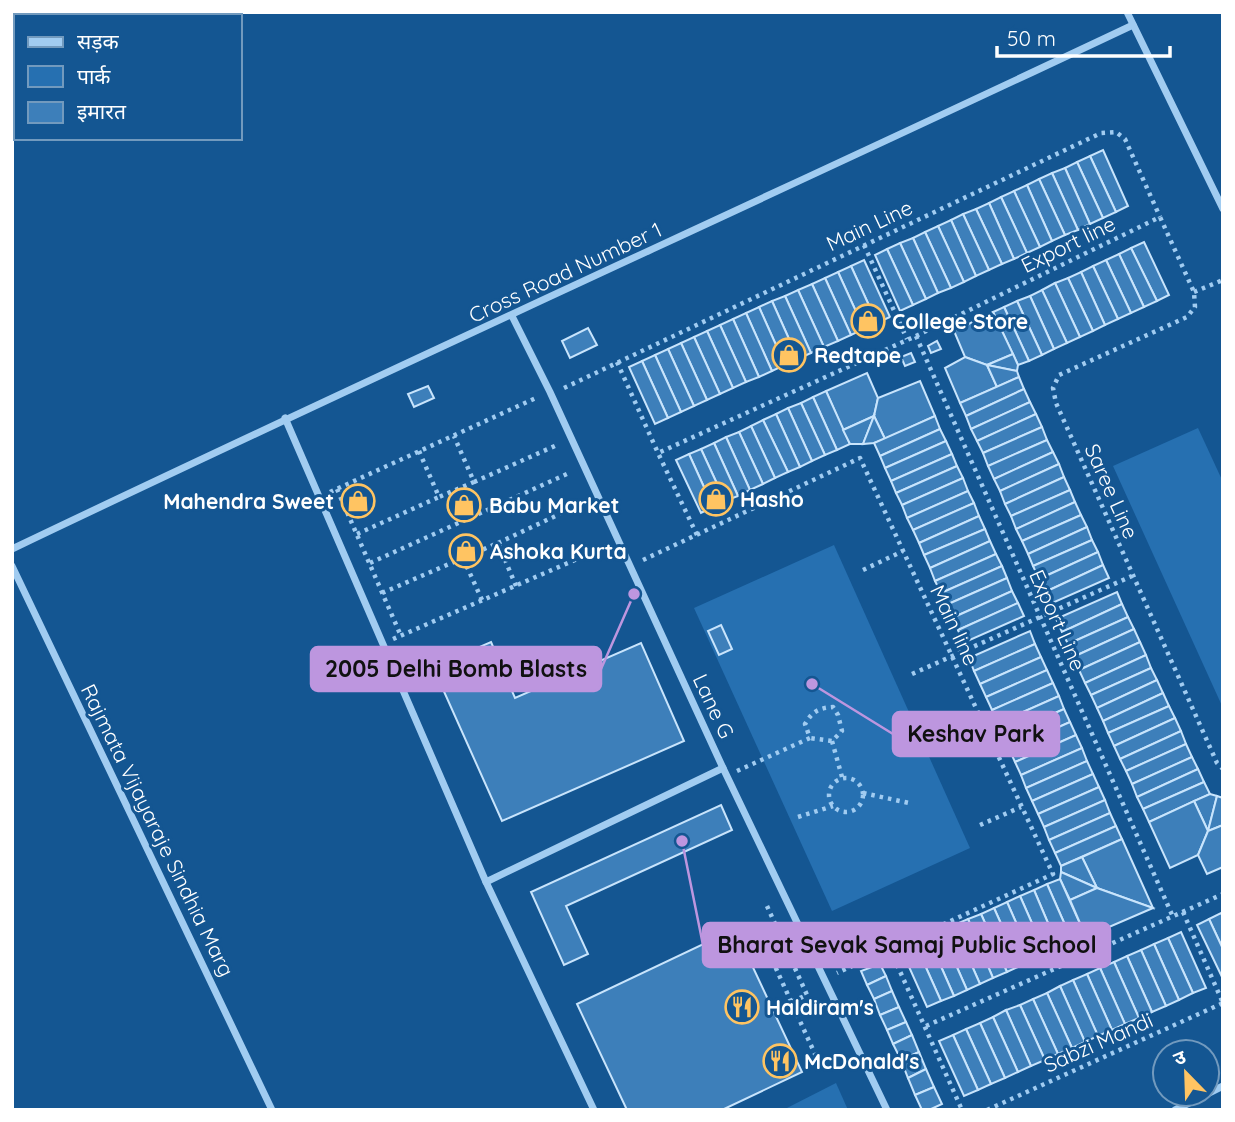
<svg xmlns="http://www.w3.org/2000/svg" width="1235" height="1122" font-family="Quicksand,'Noto Sans Devanagari',sans-serif">
	<rect width="100%" height="100%" fill="#145692"/>
	<!-- green -->
	<g fill="#2670b1">
		<path d="M1198 428 1223 482V708L1113 466Z"/>
		<path d="M834 545 970 848 832 911 694 608Z"/>
		<path d="M836 1083 848 1110 785 1109Z"/>
	</g>
	<!-- building -->
	<g fill="#3d7fba" stroke="#c8e4fc" stroke-width="2">
		<path d="M1103 150 1128 206 1116 212 1090 156Z"/>
		<path d="M1090 156 1116 212 1103 218 1077 162Z"/>
		<path d="M1077 162 1103 218 1090 224 1065 168Z"/>
		<path d="M1065 168 1090 224 1078 230 1052 173Z"/>
		<path d="M1052 173 1078 230 1065 235 1039 179Z"/>
		<path d="M1039 179 1065 235 1052 241 1027 185Z"/>
		<path d="M1027 185 1052 241 1040 247 1014 191Z"/>
		<path d="M1014 191 1040 247 1027 253 1001 197Z"/>
		<path d="M1001 197 1027 253 1014 259 989 203Z"/>
		<path d="M989 203 1014 259 1002 264 976 209Z"/>
		<path d="M976 209 1002 264 989 270 963 214Z"/>
		<path d="M963 214 989 270 976 276 951 220Z"/>
		<path d="M951 220 976 276 964 282 938 226Z"/>
		<path d="M938 226 964 282 951 288 925 232Z"/>
		<path d="M925 232 951 288 938 293 913 238Z"/>
		<path d="M913 238 938 293 926 299 900 243Z"/>
		<path d="M1144 242 1169 295 1157 301 1131 248Z"/>
		<path d="M900 243 926 299 913 305 887 249Z"/>
		<path d="M1131 248 1157 301 1144 307 1119 254Z"/>
		<path d="M887 249 913 305 900 311 875 255Z"/>
		<path d="M1119 254 1144 307 1131 313 1106 260Z"/>
		<path d="M864 260 890 317 877 323 851 266Z"/>
		<path d="M1106 260 1131 313 1118 319 1093 266Z"/>
		<path d="M851 266 877 323 864 329 838 272Z"/>
		<path d="M1093 266 1118 319 1105 325 1081 272Z"/>
		<path d="M838 272 864 329 851 335 825 278Z"/>
		<path d="M1081 272 1105 325 1093 331 1068 278Z"/>
		<path d="M825 278 851 335 838 341 812 284Z"/>
		<path d="M1068 278 1093 331 1080 337 1055 283Z"/>
		<path d="M1055 283 1080 337 1067 343 1042 290Z"/>
		<path d="M812 284 838 341 824 347 798 290Z"/>
		<path d="M798 290 824 347 811 353 785 296Z"/>
		<path d="M1042 290 1067 343 1054 349 1030 296Z"/>
		<path d="M785 296 811 353 798 359 772 301Z"/>
		<path d="M1030 296 1054 349 1042 355 1017 301Z"/>
		<path d="M772 301 798 359 785 365 759 307Z"/>
		<path d="M1017 301 1042 355 1029 361 1004 307Z"/>
		<path d="M759 307 785 365 772 371 746 313Z"/>
		<path d="M1004 307 1029 361 1018 365 993 312Z"/>
		<path d="M993 312 1013 354 987 365 965 357 954 331Z"/>
		<path d="M746 313 772 371 759 377 733 319Z"/>
		<path d="M733 319 759 377 746 382 720 325Z"/>
		<path d="M720 325 746 382 733 388 707 331Z"/>
		<path d="M588 328 597 345 570 358 562 341Z"/>
		<path d="M707 331 733 388 720 394 694 337Z"/>
		<path d="M694 337 720 394 707 400 681 343Z"/>
		<path d="M937 341 941 349 931 353 928 346Z"/>
		<path d="M681 343 707 400 694 406 668 349Z"/>
		<path d="M668 349 694 406 681 412 655 355Z"/>
		<path d="M911 353 915 362 905 366 901 357Z"/>
		<path d="M1013 354 1018 365 1017 371 987 365Z"/>
		<path d="M655 355 681 412 668 418 642 361Z"/>
		<path d="M965 357 987 365 997 387 960 403 945 368Z"/>
		<path d="M642 361 668 418 655 424 629 367Z"/>
		<path d="M987 365 1017 371 1019 377 997 387Z"/>
		<path d="M867 373 878 398 874 416 843 430 826 391Z"/>
		<path d="M1019 377 1024 389 966 416 960 403Z"/>
		<path d="M920 381 935 416 885 439 874 416 878 398Z"/>
		<path d="M428 386 434 398 414 407 408 394Z"/>
		<path d="M1024 389 1030 402 971 429 966 416Z"/>
		<path d="M826 391 850 444 837 450 813 397Z"/>
		<path d="M813 397 837 450 825 455 801 403Z"/>
		<path d="M1030 402 1036 414 977 441 971 429Z"/>
		<path d="M801 403 825 455 812 461 788 408Z"/>
		<path d="M788 408 812 461 800 467 776 414Z"/>
		<path d="M776 414 800 467 788 472 763 420Z"/>
		<path d="M1036 414 1042 427 983 453 977 441Z"/>
		<path d="M874 416 863 444H850L843 430Z"/>
		<path d="M874 416 885 439 874 443 863 444Z"/>
		<path d="M935 416 940 429 880 456 874 443Z"/>
		<path d="M763 420 788 472 775 478 751 426Z"/>
		<path d="M751 426 775 478 763 484 739 432Z"/>
		<path d="M1042 427 1047 440 988 466 983 453Z"/>
		<path d="M940 429 946 441 885 468 880 456Z"/>
		<path d="M739 432 763 484 750 490 726 437Z"/>
		<path d="M726 437 750 490 738 496 714 443Z"/>
		<path d="M1047 440 1053 452 994 479 988 466Z"/>
		<path d="M946 441 952 454 891 481 885 468Z"/>
		<path d="M714 443 738 496 725 501 701 449Z"/>
		<path d="M701 449 725 501 713 507 689 454Z"/>
		<path d="M1053 452 1059 464 1000 491 994 479Z"/>
		<path d="M689 454 713 507 701 513 676 460Z"/>
		<path d="M952 454 957 466 896 493 891 481Z"/>
		<path d="M1059 464 1064 477 1005 504 1000 491Z"/>
		<path d="M957 466 963 478 902 505 896 493Z"/>
		<path d="M1064 477 1070 490 1011 516 1005 504Z"/>
		<path d="M963 478 968 491 907 518 902 505Z"/>
		<path d="M1070 490 1075 502 1016 529 1011 516Z"/>
		<path d="M968 491 974 503 913 530 907 518Z"/>
		<path d="M1075 502 1081 515 1022 541 1016 529Z"/>
		<path d="M974 503 979 516 919 543 913 530Z"/>
		<path d="M1081 515 1087 527 1028 554 1022 541Z"/>
		<path d="M979 516 985 529 924 555 919 543Z"/>
		<path d="M1087 527 1092 540 1033 566 1028 554Z"/>
		<path d="M985 529 990 541 930 568 924 555Z"/>
		<path d="M1092 540 1098 552 1039 579 1033 566Z"/>
		<path d="M990 541 996 554 935 581 930 568Z"/>
		<path d="M1098 552 1103 565 1045 592 1039 579Z"/>
		<path d="M996 554 1002 566 941 593 935 581Z"/>
		<path d="M1103 565 1109 578 1050 604 1045 592Z"/>
		<path d="M1002 566 1007 578 946 605 941 593Z"/>
		<path d="M1007 578 1012 591 952 618 946 605Z"/>
		<path d="M1012 591 1018 603 958 630 952 618Z"/>
		<path d="M1117 592 1122 604 1062 632 1056 619Z"/>
		<path d="M1018 603 1024 616 963 643 958 630Z"/>
		<path d="M1122 604 1128 617 1068 644 1062 632Z"/>
		<path d="M1128 617 1134 629 1073 657 1068 644Z"/>
		<path d="M721 625 732 649 719 655 708 631Z"/>
		<path d="M1134 629 1140 642 1079 670 1073 657Z"/>
		<path d="M1030 631 1035 644 974 671 969 658Z"/>
		<path d="M491 642 515 698 641 643 684 741 502 821 433 667Z"/>
		<path d="M1140 642 1146 655 1085 683 1079 670Z"/>
		<path d="M1035 644 1041 657 980 684 974 671Z"/>
		<path d="M1146 655 1151 668 1091 695 1085 683Z"/>
		<path d="M1041 657 1047 670 986 697 980 684Z"/>
		<path d="M1151 668 1157 680 1097 708 1091 695Z"/>
		<path d="M1047 670 1053 683 992 710 986 697Z"/>
		<path d="M1157 680 1163 693 1103 721 1097 708Z"/>
		<path d="M1053 683 1059 696 998 723 992 710Z"/>
		<path d="M1163 693 1169 706 1108 733 1103 721Z"/>
		<path d="M1059 696 1064 709 1003 736 998 723Z"/>
		<path d="M1169 706 1175 718 1114 746 1108 733Z"/>
		<path d="M1064 709 1070 722 1009 749 1003 736Z"/>
		<path d="M1175 718 1181 731 1120 759 1114 746Z"/>
		<path d="M1070 722 1076 735 1015 762 1009 749Z"/>
		<path d="M1181 731 1186 744 1126 771 1120 759Z"/>
		<path d="M1076 735 1082 748 1021 775 1015 762Z"/>
		<path d="M1186 744 1192 757 1132 784 1126 771Z"/>
		<path d="M1082 748 1087 761 1026 788 1021 775Z"/>
		<path d="M1192 757 1198 769 1137 797 1132 784Z"/>
		<path d="M1087 761 1093 774 1032 801 1026 788Z"/>
		<path d="M1198 769 1204 782 1143 809 1137 797Z"/>
		<path d="M1093 774 1099 787 1038 814 1032 801Z"/>
		<path d="M1204 782 1210 794 1149 822 1143 809Z"/>
		<path d="M1099 787 1105 800 1044 827 1038 814Z"/>
		<path d="M1210 794 1217 796 1208 831 1194 801Z"/>
		<path d="M1217 796 1223 798V825L1208 831Z"/>
		<path d="M1105 800 1110 813 1049 840 1044 827Z"/>
		<path d="M1194 801 1208 831 1198 855 1170 868 1149 822Z"/>
		<path d="M721 805 732 830 566 906 588 954 564 965 531 892Z"/>
		<path d="M1110 813 1116 826 1055 853 1049 840Z"/>
		<path d="M1223 825V867L1207 874 1198 855 1208 831Z"/>
		<path d="M1116 826 1122 839 1061 866 1055 853Z"/>
		<path d="M1122 839 1153 908 1097 888 1082 857Z"/>
		<path d="M1082 857 1097 888 1061 872V866Z"/>
		<path d="M1061 872 1097 888 1070 900 1060 879Z"/>
		<path d="M1060 879 1086 937 1073 943 1047 884Z"/>
		<path d="M1047 884 1073 943 1059 949 1034 890Z"/>
		<path d="M1097 888 1153 908 1086 937 1070 900Z"/>
		<path d="M1034 890 1059 949 1046 955 1020 896Z"/>
		<path d="M1020 896 1046 955 1033 961 1007 902Z"/>
		<path d="M1007 902 1033 961 1020 966 994 908Z"/>
		<path d="M994 908 1020 966 1007 972 981 914Z"/>
		<path d="M1221 913 1223 917V949L1209 919Z"/>
		<path d="M981 914 1007 972 993 978 968 919Z"/>
		<path d="M968 919 993 978 980 984 954 925Z"/>
		<path d="M1209 919 1223 949V979L1197 925Z"/>
		<path d="M954 925 980 984 967 990 941 931Z"/>
		<path d="M735 929 802 1072 722 1110H627L577 1004Z"/>
		<path d="M941 931 967 990 954 996 928 937Z"/>
		<path d="M1181 932 1206 988 1193 993 1168 938Z"/>
		<path d="M928 937 954 996 941 1001 915 943Z"/>
		<path d="M1168 938 1193 993 1179 1000 1154 944Z"/>
		<path d="M915 943 941 1001 927 1007 901 949Z"/>
		<path d="M1154 944 1179 1000 1166 1006 1141 950Z"/>
		<path d="M1141 950 1166 1006 1152 1012 1127 956Z"/>
		<path d="M1127 956 1152 1012 1139 1018 1114 962Z"/>
		<path d="M1114 962 1139 1018 1125 1024 1100 968Z"/>
		<path d="M880 964 886 976 867 985 861 971Z"/>
		<path d="M1100 968 1125 1024 1112 1030 1087 974Z"/>
		<path d="M1087 974 1112 1030 1098 1036 1073 980Z"/>
		<path d="M886 976 892 991 874 999 867 985Z"/>
		<path d="M1073 980 1098 1036 1085 1042 1060 986Z"/>
		<path d="M1060 986 1085 1042 1072 1048 1047 993Z"/>
		<path d="M892 991 899 1007 880 1015 874 999Z"/>
		<path d="M1047 993 1072 1048 1058 1054 1033 999Z"/>
		<path d="M1033 999 1058 1054 1045 1060 1020 1005Z"/>
		<path d="M1020 1005 1045 1060 1031 1066 1006 1010Z"/>
		<path d="M899 1007 906 1022 887 1030 880 1015Z"/>
		<path d="M1006 1010 1031 1066 1018 1072 993 1017Z"/>
		<path d="M993 1017 1018 1072 1005 1078 980 1023Z"/>
		<path d="M906 1022 912 1035 893 1044 887 1030Z"/>
		<path d="M980 1023 1005 1078 991 1084 966 1029Z"/>
		<path d="M966 1029 991 1084 978 1090 953 1035Z"/>
		<path d="M912 1035 919 1052 901 1060 893 1044Z"/>
		<path d="M953 1035 978 1090 964 1096 939 1041Z"/>
		<path d="M919 1052 926 1069 908 1078 901 1060Z"/>
		<path d="M926 1069 934 1087 915 1095 908 1078Z"/>
		<path d="M934 1087 942 1104 929 1110H922L915 1095Z"/>
	</g>
	<g fill="none" stroke-linecap="round" stroke-linejoin="round">
		<!-- path -->
		<g stroke="#a1ccf1" stroke-width="4.5" stroke-dasharray="3.5 5" stroke-linecap="butt">
			<path d="M864 245 907 339"/>
			<path d="M1194 292 1223 280"/>
			<path d="M916 336 1173 917"/>
			<path d="M617 362 658 453"/>
			<path d="M564 388 1101 133 1116 132 1125 139 1160 217"/>
			<path d="M419 451 439 497 474 482 454 436"/>
			<path d="M474 482 557 445"/>
			<path d="M337 489 401 636"/>
			<path d="M330 492 538 397"/>
			<path d="M357 534 439 497"/>
			<path d="M697 535 658 453 916 336 1160 217 1194 292 1195 307 1187 317 1059 375 1053 388 1056 403 1217 763 1223 769"/>
			<path d="M498 543 583 503"/>
			<path d="M643 560 860 458 1053 874 837 973"/>
			<path d="M370 563 569 473"/>
			<path d="M863 570 903 551"/>
			<path d="M382 593 463 558"/>
			<path d="M482 600 463 558 498 543 516 586"/>
			<path d="M393 639 607 546"/>
			<path d="M912 674 1132 576"/>
			<path d="M832 741 842 777"/>
			<path d="M737 771 810 738 805 724C812 712 818 708 833 707L838 715 842 731 832 741 810 738"/>
			<circle cx="846" cy="795" r="17"/>
			<path d="M863 793 909 803"/>
			<path d="M798 817 833 806"/>
			<path d="M980 825 1021 807"/>
			<path d="M767 906 807 995 791 1002"/>
			<path d="M1183 912 1223 1003"/>
			<path d="M758 929 820 1065"/>
			<path d="M890 949 962 1110"/>
			<path d="M926 1026 1223 894"/>
			<path d="M987 1110 1223 1003"/>
		</g>
		<!-- street -->
		<g stroke="#a1ccf1" stroke-width="7">
			<path d="M1127 12 1223 209"/>
			<path d="M512 316 550 392 723 768 887 1110"/>
			<path d="M285 418 486 882"/>
			<path d="M12 549C384 371 760 201 1133 25"/>
			<path d="M12 566 272 1110"/>
			<path d="M594 1110 486 882 723 768"/>
			<path d="M1175 1110 1223 1086"/>
		</g>
	</g>
	<!-- icons -->
	<defs>
		<symbol id="shop-ring" viewBox="-11 -11 22 22"><circle r="9.5" fill="#145692" stroke="#ffc462" stroke-width="1.5"/><path d="M-5-2.5h2.3a2.7 3.5 0 0 1 5.4 0H5L5.5 6h-11ZM-1.5-2.5h3a1.5 2.3 0 0 0-3 0Z" fill="#ffc462"/></symbol>
		<symbol id="restaurant-ring" viewBox="-11 -11 22 22"><circle r="9.5" fill="#145692" stroke="#ffc462" stroke-width="1.5"/><path d="M-5-6h1v4h1v-4h1v4h1v-4h1v5L-1.5 .5V6h-2V.5L-5-1ZM5-6V6H3V1.5H1.5Q1.5-4 5-6Z" fill="#ffc462"/></symbol>
	</defs>
	<g fill-rule="evenodd">
		<use href="#shop-ring" x="849" y="302" width="38" height="38"/>
		<use href="#shop-ring" x="770" y="336" width="38" height="38"/>
		<use href="#shop-ring" x="697" y="480" width="38" height="38"/>
		<use href="#shop-ring" x="339" y="482" width="38" height="38"/>
		<use href="#shop-ring" x="445" y="486" width="38" height="38"/>
		<use href="#shop-ring" x="447" y="532" width="38" height="38"/>
		<use href="#restaurant-ring" x="723" y="988" width="38" height="38"/>
		<use href="#restaurant-ring" x="761" y="1042" width="38" height="38"/>
	</g>
	<g text-anchor="middle" dominant-baseline="central" stroke-width="6" stroke-linejoin="round" paint-order="stroke">
		<!-- street labels -->
		<g font-size="21" fill="#fff" stroke="#145692">
			<text transform="translate(869 225) rotate(-25)">Main Line</text>
			<text transform="translate(1068 244) rotate(-26)">Export line</text>
			<text transform="translate(565 272) rotate(-25)">Cross Road Number 1</text>
			<text transform="translate(1112 491) rotate(66)">Saree Line</text>
			<text transform="translate(1058 620) rotate(66)">Export Line</text>
			<text transform="translate(955 625) rotate(65)">Main line</text>
			<text transform="translate(714 706) rotate(65)">Lane G</text>
			<text transform="translate(158 830) rotate(64)">Rajmata Vijayaraje Sindhia Marg</text>
			<text transform="translate(1098 1042) rotate(-24)">Sabzi Mandi</text>
		</g>
		<!-- poi labels -->
		<g font-size="21" font-weight="bold" fill="#fff" stroke="#145692" text-anchor="start">
			<text x="892" y="321">College Store</text>
			<text x="814" y="355">Redtape</text>
			<text x="740" y="499">Hasho</text>
			<text x="334" y="501" text-anchor="end">Mahendra Sweet</text>
			<text x="489" y="505">Babu Market</text>
			<text x="490" y="551">Ashoka Kurta</text>
			<text x="766" y="1007">Haldiram's</text>
			<text x="804" y="1061">McDonald's</text>
		</g>
	</g>
	<!-- callouts -->
	<path fill="none" stroke="#bd96df" stroke-width="2.5" d="M634 594L601 669M812 684L893 734M682 841L703 945"/>
	<g fill="#bd96df" stroke="#145692" stroke-width="2.5">
		<circle cx="634" cy="594" r="7"/>
		<circle cx="812" cy="684" r="7"/>
		<circle cx="682" cy="841" r="7"/>
	</g>
	<g fill="#bd96df" stroke="#bd96df" stroke-width="2.5">
		<rect x="311" y="647" width="290" height="44" rx="7"/>
		<rect x="893" y="712" width="166" height="44" rx="7"/>
		<rect x="703" y="923" width="407" height="44" rx="7"/>
	</g>
	<g font-size="23" text-anchor="middle" font-weight="bold" fill="#111">
		<text x="456" y="677">2005 Delhi Bomb Blasts</text>
		<text x="976" y="742">Keshav Park</text>
		<text x="907" y="953">Bharat Sevak Samaj Public School</text>
	</g>
	<!-- border -->
	<rect width="1235" height="1122" fill="none" stroke="#ffffff" stroke-width="28"/>
	<!-- legend -->
	<rect x="14" y="14" width="228" height="126" fill="#145692" stroke="#729abe" stroke-width="2"/>
	<rect x="28" y="37" width="35" height="10" fill="#a1ccf1" stroke="#729abe" stroke-width="2"/>
	<text x="77" y="49" font-size="21" fill="#ffffff">सड़क</text>
	<rect x="28" y="66" width="35" height="21" fill="#2670b1" stroke="#729abe" stroke-width="2"/>
	<text x="77" y="84" font-size="21" fill="#ffffff">पार्क</text>
	<rect x="28" y="102" width="35" height="21" fill="#3d7fba" stroke="#729abe" stroke-width="2"/>
	<text x="77" y="119" font-size="21" fill="#ffffff">इमारत</text>
	<!-- north arrow -->
	<g transform="translate(1186 1073) rotate(337)"><circle r="33" fill="#145692" stroke="#729abe" stroke-width="2"/>
	<path d="M0-5L12 26L0 18L-12 26Z" fill="#ffc462"/>
	<text y="-10" font-size="19" font-weight="bold" text-anchor="middle" fill="#ffffff">उ</text>
	</g>
	<!-- scale -->
	<path d="M997 46v10h173v-10" fill="none" stroke="#ffffff" stroke-width="3.5"/>
	<text x="1007" y="46" font-size="21" fill="#ffffff" stroke="#145692" stroke-width="5" paint-order="stroke">50 m</text>
</svg>
